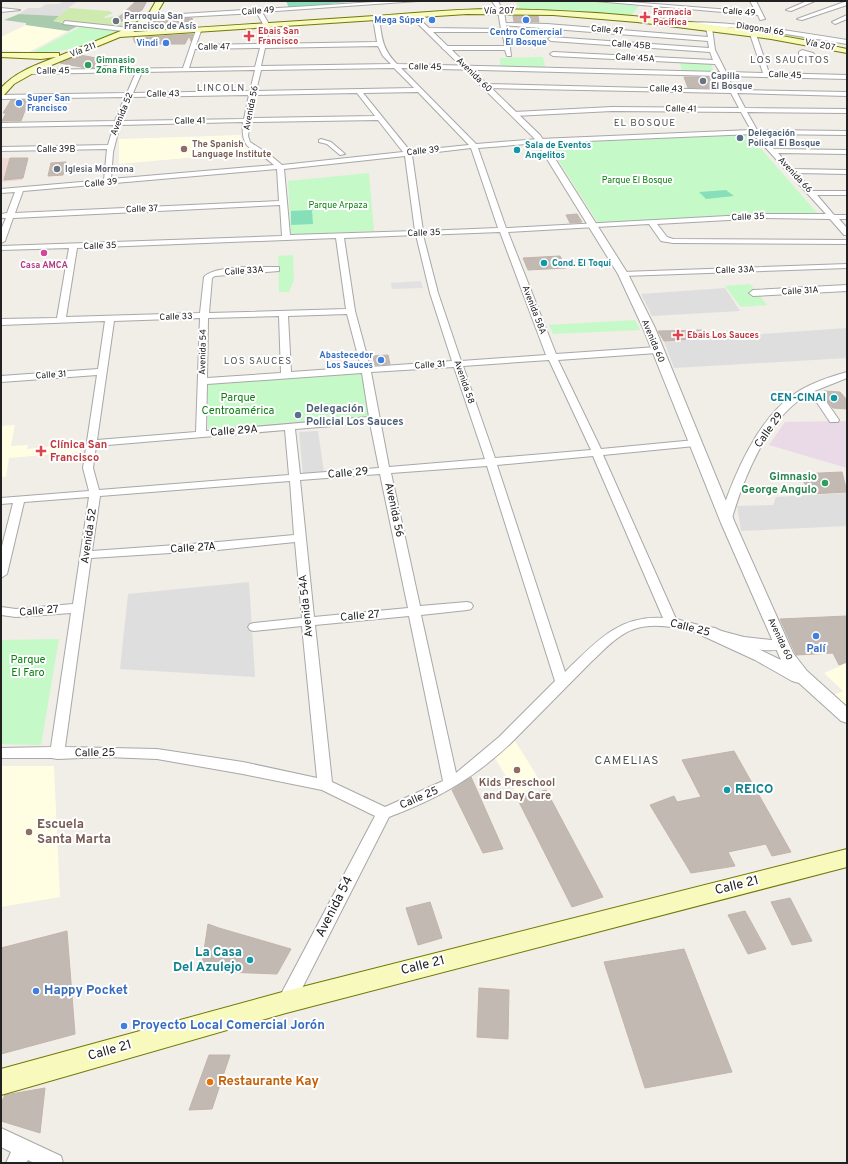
<svg xmlns="http://www.w3.org/2000/svg" width="848" height="1164" font-family="Overpass,sans-serif">
	<rect width="100%" height="100%" fill="#f1ede7"/>
	<!-- residential -->
	<g fill="#dfdede">
		<path d="M64 1H77L59 16 19 14 28 8H40L46 4H59Z"/>
		<path d="M725 288 740 311 652 316 641 294Z"/>
		<path d="M847 328V358L674 368 664 341Z"/>
		<path d="M318 431 324 472 303 474 299 432Z"/>
		<path d="M847 493V526L741 531 737 506 773 505 776 497Z"/>
		<path d="M249 582 255 677 120 669 128 594Z"/>
	</g>
	<!-- commercial -->
	<path fill="#f1d7d7" d="M1 158H28L22 180 1 182Z"/>
	<!-- industrial -->
	<path fill="#ead9e7" d="M847 421V468L769 445 785 422Z"/>
	<!-- education -->
	<g fill="#fffee2">
		<path d="M26 25 68 31 29 52 1 50V37Z"/>
		<path d="M241 135V143L254 152 119 164V139Z"/>
		<path d="M15 425 11 446 28 445 27 449 82 443 80 452 9 458 6 477H1V426Z"/>
		<path d="M847 663V710L832 696 843 691 824 673Z"/>
		<path d="M512 736 542 784 517 794 493 755Z"/>
		<path d="M1 766H54L60 897 1 907Z"/>
	</g>
	<!-- grass -->
	<g fill="#ceeaae">
		<path d="M69 8 109 11 113 13 104 17 105 18 127 14 138 15 129 19 139 20 146 17 129 29 53 21Z"/>
		<path d="M702 24 755 29 819 40 816 42Z"/>
	</g>
	<!-- cemetery -->
	<path fill="#a9caac" d="M19 14 59 16 53 21 78 26 68 31 26 25V23L4 20Z"/>
	<!-- park -->
	<g fill="#c6f9c8">
		<path d="M515 1H584L639 6 629 18 576 12 520 9Z"/>
		<path d="M82 26 122 30C89 44 70 53 33 52Z"/>
		<path d="M543 57 545 67 500 66V58Z"/>
		<path d="M679 60 710 61 714 72 682 71Z"/>
		<path d="M748 134 818 214H762L598 223 548 144Z"/>
		<path d="M369 173 374 231 291 235 288 181Z"/>
		<path d="M293 255 294 280 289 292H279L278 256Z"/>
		<path d="M750 284 756 291H748L752 296H760L767 305 741 307 725 286Z"/>
		<path d="M635 320 640 330 553 334 549 325Z"/>
		<path d="M361 373 369 416 208 429V384Z"/>
		<path d="M59 639 41 745 1 744V640Z"/>
	</g>
	<!-- pitch -->
	<g fill="#87dfb9">
		<path d="M286 1H358L289 8Z"/>
		<path d="M726 190 734 196 706 199 699 192Z"/>
		<path d="M312 210 313 224 291 225V211Z"/>
	</g>
	<!-- parking -->
	<path fill="#e1e1e1" d="M421 281 423 288 392 289 391 283Z"/>
	<!-- building -->
	<g fill="#c2b9b3" stroke="#c3b4aa">
		<path d="M136 1H147L142 10 118 23 116 20Z"/>
		<path d="M513 16H538L539 22H514Z"/>
		<path d="M192 18 194 26 138 30 152 21Z"/>
		<path d="M193 34 191 41 189 36 185 44H142L141 43H135L133 38Z"/>
		<path d="M80 55 112 61 104 68H86L60 63Z"/>
		<path d="M684 77H718L723 88H688Z"/>
		<path d="M11 100H29L21 121H2L6 113H3Z"/>
		<path d="M10 158H28L23 178 4 180Z"/>
		<path d="M66 162 63 175 48 176 51 163Z"/>
		<path d="M577 214 582 222 570 223 566 215Z"/>
		<path d="M560 256 566 268 528 270 523 258Z"/>
		<path d="M705 330V338L664 341 658 331Z"/>
		<path d="M388 355 390 364 375 365 373 356Z"/>
		<path d="M824 391 840 392 847 400V409L833 408 822 395H826Z"/>
		<path d="M842 472 847 492 811 494 799 474Z"/>
		<path d="M847 616V662L839 665 833 653 796 655 780 619Z"/>
		<path d="M734 751 791 852 772 856 766 844 728 852 735 866 691 873 650 805 674 796 677 802 701 797 682 760Z"/>
		<path d="M471 777 503 849 483 853 452 790Z"/>
		<path d="M546 790 603 897 572 907 517 798Z"/>
		<path d="M790 898 812 941 792 945 771 902Z"/>
		<path d="M430 902 442 938 418 945 406 908Z"/>
		<path d="M745 911 766 949 748 954 728 915Z"/>
		<path d="M208 924 219 928 291 949 277 974 201 971Z"/>
		<path d="M67 931 75 1034 1 1054V948Z"/>
		<path d="M684 949 732 1072 645 1088 604 962Z"/>
		<path d="M479 988 509 990 508 1039 477 1037Z"/>
		<path d="M209 1055H230L212 1109 189 1110Z"/>
		<path d="M45 1088 40 1133 1 1121V1103L5 1095Z"/>
	</g>
	<g fill="none" stroke-linecap="round" stroke-linejoin="round">
		<defs>
			<g id="minor">
				<path d="M391 1H418L262 12 270 26 266 44 377 42 373 18 376 16 379 18C382 38 382 49 397 64L720 72 715 64 553 56 550 54 553 52 713 60 710 52 551 41 548 39 551 37 709 48 708 41 501 25 504 23 547 24 708 37 706 28 709 26 712 28 715 50 726 72 763 73 750 34 753 32 756 34 769 73 847 75V79L727 76 735 90 847 92V96L737 93 745 108 847 109V113L747 112 757 130 847 131V135L760 134 774 149 847 150V154L778 153 792 169 847 170V174L796 173 813 191H847V195H817L834 215H847V219H839L847 228V235H844L830 219 764 218 657 224 667 237 673 239 847 240V244L673 243 661 241 649 224 508 232 556 354 657 347 662 350 657 353 558 360 601 449 695 440 700 443 695 446 603 455 676 619 744 637 781 641 786 642 787 645 786 648C742 661 682 613 634 629 617 635 604 650 591 662 564 689 537 717 510 744 471 780 439 798 389 817L292 1008 286 1010 280 1008 277 1002 280 996 375 816 322 790 243 774 157 759 107 757 57 759 52 758H1V748L51 747 71 613 16 617 1 615V607L16 609 73 604 89 497 24 502 7 574 1 578V550L13 503 1 504V498L89 491 83 468 97 375 1 382V376L98 369 105 321 1 325V319L57 318 69 248 1 250V246L282 236 280 205 13 218 5 241 1 243V230L6 218H1V214L7 213 15 192 1 193V189L104 180 107 149 1 151V147L108 145 114 125 1 127V123L115 121 125 97 1 99V95L127 93 136 72 27 74 24 72 27 70 183 68 196 30 201 31 196 45 260 44 264 26 257 13 147 19 149 16ZM378 46 383 56 391 64 261 66 265 48ZM260 48 255 67 189 68 195 49ZM394 68 414 88 256 91 261 70ZM401 68 721 76 729 90 485 84 482 86 485 88 731 93 739 108 612 107 514 112 511 114 514 116 612 111 741 112 751 130 539 139 476 144ZM255 70 250 91 133 93 142 72ZM418 92 469 145 410 151 363 93ZM357 93 375 116 251 118 255 95ZM249 95 244 119 122 121 131 97ZM378 120 403 152 282 165 270 155 250 142 248 136 250 122ZM243 122C240 153 255 147 274 165L111 179 113 152 120 125ZM753 134 826 214H764L506 228 478 148 539 143ZM471 148 498 228 423 231 412 155ZM405 156 415 231 290 235 284 169ZM277 169 279 201 15 213 23 191ZM500 232 546 355 461 361 438 293 423 235ZM416 235 430 293 452 361 370 367 355 311 344 238ZM336 238 346 309 209 313 212 278 215 276 279 271V267H276C260 267 214 265 204 277L200 313 66 317 77 248ZM347 314 361 367 291 372 288 316ZM279 316 281 373 207 378 208 318ZM200 318 196 432 97 440 114 321ZM549 360 591 450 495 458 463 366ZM454 367 485 459 389 467 371 372ZM362 373 369 417 206 431 207 384ZM370 423 379 468 300 474 295 429ZM285 430 289 475 99 490 93 468 96 446ZM593 456 663 618C618 615 595 643 565 672L497 465ZM487 466 555 681 499 737 456 773 421 615 467 610 471 609 473 606 471 603 467 602 420 606 391 473ZM380 474 408 608 314 617 300 480ZM290 481 294 535 218 542 92 551 100 496ZM295 542 302 618 254 623 250 624 248 627 250 630 254 631 302 626 317 778 243 762 157 749 65 747 91 558 218 550ZM409 616 443 781 385 807 332 782 315 625Z"/>
				<path d="M492 1H498L503 12H499Z"/>
				<path d="M595 1H617L756 12 750 1H756L765 19 760 20 758 15Z"/>
				<path d="M807 1H815L791 11 786 10Z"/>
				<path d="M847 1V5L802 20 797 19Z"/>
				<path d="M1 8 20 10 1 12Z"/>
				<path d="M847 15V19L835 24 832 22Z"/>
				<path d="M65 21 131 28 134 30 131 32 63 24Z"/>
				<path d="M684 22C740 22 792 31 847 40V44L756 29 682 25Z"/>
				<path d="M505 29 508 31 511 56H507L505 50H445L442 48 445 46H505L502 31Z"/>
				<path d="M802 50 813 53 814 54 806 57 799 55V52Z"/>
				<path d="M321 139 331 142 345 154 340 155 327 144 319 142V140Z"/>
				<path d="M847 264V268L623 276 619 274 623 272Z"/>
				<path d="M847 285V291L753 296 749 293 753 290Z"/>
				<path d="M847 372V378L812 392 823 397 839 420 838 422H830L816 401 805 396C767 420 744 477 732 518L730 520H722L720 518C733 477 757 420 793 395 808 384 829 377 847 372Z"/>
				<path d="M1 1128 61 1156 63 1163H34L28 1160 26 1163H6L11 1152 1 1147Z"/>
			</g>
			<path id="tertiary" d="M501 9 504 11 507 32H433L540 135 628 274 655 328 735 523 793 653 807 671 847 707V723L841 721 799 683 792 681 755 660 703 636 701 632 703 628 709 627 715 628 781 660 721 523 643 328 618 274 534 138 409 15 414 14 429 28 501 29 498 11Z"/>
			<g id="secondary">
				<path d="M156 1H164L154 18 133 32C209 27 284 22 360 17 405 14 451 9 496 9 610 10 736 24 847 49V53L771 39 637 22 553 15 467 14 120 37 37 71 14 84 4 95 1 96V88C15 72 36 65 56 57L41 59 1 57V53H59V56L128 28 148 15Z"/>
				<path d="M847 849V867L286 1013 1 1095V1069L286 991Z"/>
			</g>
		</defs>
		<!-- minor casing -->
		<use href="#minor" stroke="#a8a8a8" stroke-width="2"/>
		<!-- tertiary casing -->
		<use href="#tertiary" stroke="#a8a8a8" stroke-width="2"/>
		<!-- secondary casing -->
		<use href="#secondary" stroke="#717906" stroke-width="2"/>
		<!-- minor -->
		<use href="#minor" fill="#fff" fill-rule="evenodd"/>
		<!-- tertiary -->
		<use href="#tertiary" fill="#fff" fill-rule="evenodd"/>
		<!-- secondary -->
		<use href="#secondary" fill="#f8f9bd" fill-rule="evenodd"/>
	</g>
	<!-- markers -->
	<g fill="#e0444e" stroke="#fff" stroke-width="1.5">
		<path d="M643 11h4v4h4v4h-4v4h-4v-4h-4v-4h4z"/>
		<path d="M247 30h4v4h4v4h-4v4h-4v-4h-4v-4h4z"/>
		<path d="M676 329h4v4h4v4h-4v4h-4v-4h-4v-4h4z"/>
		<path d="M39 445h4v4h4v4h-4v4h-4v-4h-4v-4h4z"/>
	</g>
	<g fill="#3f7fe0" stroke="#fff" stroke-width="1.5">
		<circle cx="432" cy="20" r="4"/>
		<circle cx="526" cy="20" r="4"/>
		<circle cx="166" cy="43" r="4"/>
		<circle cx="19" cy="103" r="4"/>
		<circle cx="381" cy="360" r="4"/>
		<circle cx="816" cy="636" r="4"/>
		<circle cx="36" cy="991" r="4"/>
		<circle cx="124" cy="1026" r="4"/>
	</g>
	<g fill="#6b7280" stroke="#fff" stroke-width="1.5">
		<circle cx="116" cy="21" r="4"/>
		<circle cx="703" cy="81" r="4"/>
		<circle cx="57" cy="169" r="4"/>
	</g>
	<g fill="#2e9e5b" stroke="#fff" stroke-width="1.5">
		<circle cx="88" cy="65" r="4"/>
		<circle cx="825" cy="483" r="4"/>
	</g>
	<g fill="#5c6f8a" stroke="#fff" stroke-width="1.5">
		<circle cx="740" cy="138" r="4"/>
		<circle cx="298" cy="415" r="4"/>
	</g>
	<g fill="#8d6e63" stroke="#fff" stroke-width="1.5">
		<circle cx="184" cy="149" r="4"/>
		<circle cx="517" cy="770" r="4"/>
		<circle cx="29" cy="832" r="4"/>
	</g>
	<g fill="#0f9aa8" stroke="#fff" stroke-width="1.5">
		<circle cx="517" cy="150" r="4"/>
		<circle cx="544" cy="263" r="4"/>
		<circle cx="834" cy="398" r="4"/>
		<circle cx="727" cy="790" r="4"/>
		<circle cx="250" cy="960" r="4"/>
	</g>
	<circle fill="#d1479c" stroke="#fff" stroke-width="1.5" cx="44" cy="253" r="4"/>
	<circle fill="#e8710a" stroke="#fff" stroke-width="1.5" cx="210" cy="1082" r="4"/>
	<g text-anchor="middle" dominant-baseline="central" stroke-width="4" stroke-linejoin="round" paint-order="stroke">
		<!-- far-street labels -->
		<g font-size="9" fill="#212121" stroke="#fff">
			<text transform="translate(258 11) rotate(-4)">Calle 49</text>
			<text transform="translate(499 11) rotate(-1)">Vía 207</text>
			<text transform="translate(739 12) rotate(4)">Calle 49</text>
			<text transform="translate(760 29) rotate(9)">Diagonal 66</text>
			<text transform="translate(607 30) rotate(5)">Calle 47</text>
			<text transform="translate(631 45) rotate(4)">Calle 45B</text>
			<text transform="translate(820 45) rotate(11)">Vía 207</text>
			<text transform="translate(214 47) rotate(-1)">Calle 47</text>
			<text transform="translate(83 50) rotate(-21)">Vía 211</text>
			<text transform="translate(635 58) rotate(3)">Calle 45A</text>
			<text transform="translate(425 67) rotate(1)">Calle 45</text>
			<text transform="translate(53 71) rotate(-1)">Calle 45</text>
			<text transform="translate(474 75) rotate(44)">Avenida 60</text>
			<text transform="translate(785 75) rotate(2)">Calle 45</text>
			<text transform="translate(666 89) rotate(1)">Calle 43</text>
			<text transform="translate(163 94) rotate(-1)">Calle 43</text>
			<text transform="translate(251 108) rotate(-79)">Avenida 56</text>
			<text transform="translate(681 109) rotate(1)">Calle 41</text>
			<text transform="translate(122 114) rotate(-68)">Avenida 52</text>
			<text transform="translate(190 121) rotate(-1)">Calle 41</text>
			<text x="56" y="149">Calle 39B</text>
			<text transform="translate(423 151) rotate(-6)">Calle 39</text>
			<text transform="translate(795 175) rotate(47)">Avenida 66</text>
			<text transform="translate(101 183) rotate(-5)">Calle 39</text>
			<text transform="translate(142 209) rotate(-3)">Calle 37</text>
			<text transform="translate(748 217) rotate(-3)">Calle 35</text>
			<text transform="translate(424 233) rotate(-2)">Calle 35</text>
			<text transform="translate(100 246) rotate(-2)">Calle 35</text>
			<text transform="translate(735 270) rotate(-2)">Calle 33A</text>
			<text transform="translate(244 271) rotate(-4)">Calle 33A</text>
			<text transform="translate(800 291) rotate(-3)">Calle 31A</text>
			<text transform="translate(534 310) rotate(69)">Avenida 58A</text>
			<text transform="translate(176 317) rotate(-2)">Calle 33</text>
			<text transform="translate(653 341) rotate(67)">Avenida 60</text>
			<text transform="translate(203 352) rotate(-89)">Avenida 54</text>
			<text transform="translate(430 365) rotate(-4)">Calle 31</text>
			<text transform="translate(51 375) rotate(-4)">Calle 31</text>
			<text transform="translate(464 382) rotate(71)">Avenida 58</text>
			<text transform="translate(780 639) rotate(65)">Avenida 60</text>
		</g>
		<!-- far-health labels -->
		<g font-size="9" font-weight="bold" fill="#be3a42" stroke="#fff" text-anchor="start">
			<text x="653" y="12">Farmacia<tspan x="653" dy="10">Pacifica</tspan></text>
			<text x="258" y="31">Ebais San<tspan x="258" dy="10">Francisco</tspan></text>
			<text x="687" y="335">Ebais Los Sauces</text>
		</g>
		<!-- far-worship labels -->
		<g font-size="9" font-weight="bold" fill="#5b616d" stroke="#fff" text-anchor="start">
			<text x="124" y="16">Parroquia San<tspan x="124" dy="10">Francisco de Asís</tspan></text>
			<text x="711" y="76">Capilla<tspan x="711" dy="10">El Bosque</tspan></text>
			<text x="65" y="169">Iglesia Mormona</text>
		</g>
		<!-- far-shop labels -->
		<g font-size="9" font-weight="bold" fill="#366cbe" stroke="#fff" text-anchor="end">
			<text x="424" y="20">Mega Súper</text>
			<text x="526" y="32" text-anchor="middle">Centro Comercial<tspan x="526" dy="10">El Bosque</tspan></text>
			<text x="158" y="43">Vindi</text>
			<text x="27" y="98" text-anchor="start">Super San<tspan x="27" dy="10">Francisco</tspan></text>
			<text x="373" y="355">Abastecedor<tspan x="373" dy="10">Los Sauces</tspan></text>
		</g>
		<!-- far-leisure labels -->
		<g font-size="9" font-weight="bold" fill="#27864d" stroke="#fff" text-anchor="start">
			<text x="96" y="60">Gimnasio<tspan x="96" dy="10">Zona Fitness</tspan></text>
		</g>
		<!-- far-service labels -->
		<g font-size="9" font-weight="bold" fill="#4e5e75" stroke="#fff" text-anchor="start">
			<text x="748" y="133">Delegación<tspan x="748" dy="10">Polical El Bosque</tspan></text>
		</g>
		<!-- far-education labels -->
		<g font-size="9" font-weight="bold" fill="#785e54" stroke="#fff" text-anchor="start">
			<text x="192" y="144">The Spanish<tspan x="192" dy="10">Language Institute</tspan></text>
		</g>
		<!-- far-culture labels -->
		<g font-size="9" font-weight="bold" fill="#0d838f" stroke="#fff" text-anchor="start">
			<text x="525" y="145">Sala de Eventos<tspan x="525" dy="10">Angelitos</tspan></text>
			<text x="552" y="263">Cond. El Toqui</text>
		</g>
		<!-- far-park labels -->
		<g font-size="9" fill="#0d8012" stroke="#fff">
			<text x="637" y="180">Parque El Bosque</text>
			<text x="338" y="205">Parque Arpaza</text>
		</g>
		<!-- far-hotel labels -->
		<g font-size="9" font-weight="bold" fill="#b23c85" stroke="#fff">
			<text x="44" y="265">Casa AMCA</text>
		</g>
		<!-- far-neighbourhood labels -->
		<g font-size="10" letter-spacing="1" fill="#545454" stroke="#fff">
			<text x="790" y="60">LOS SAUCITOS</text>
			<text x="221" y="88">LINCOLN</text>
			<text x="645" y="123">EL BOSQUE</text>
			<text x="258" y="361">LOS SAUCES</text>
		</g>
		<!-- park labels -->
		<g font-size="11" fill="#0d8012" stroke="#fff">
			<text x="238" y="398">Parque<tspan x="238" dy="13">Centroamérica</tspan></text>
			<text x="28" y="660">Parque<tspan x="28" dy="13">El Faro</tspan></text>
		</g>
		<!-- culture labels -->
		<g font-size="11" font-weight="bold" fill="#0d838f" stroke="#fff" text-anchor="end">
			<text x="826" y="398">CEN-CINAI</text>
		</g>
		<!-- service labels -->
		<g font-size="11" font-weight="bold" fill="#4e5e75" stroke="#fff" text-anchor="start">
			<text x="306" y="409">Delegación<tspan x="306" dy="13">Policial Los Sauces</tspan></text>
		</g>
		<!-- street labels -->
		<g font-size="11" fill="#212121" stroke="#fff">
			<text transform="translate(769 430) rotate(-55)">Calle 29</text>
			<text transform="translate(234 431) rotate(-4)">Calle 29A</text>
			<text transform="translate(348 473) rotate(-5)">Calle 29</text>
			<text transform="translate(394 510) rotate(78)">Avenida 56</text>
			<text transform="translate(89 536) rotate(-82)">Avenida 52</text>
			<text transform="translate(193 548) rotate(-4)">Calle 27A</text>
			<text transform="translate(306 606) rotate(-96)">Avenida 54A</text>
			<text transform="translate(39 611) rotate(-5)">Calle 27</text>
			<text transform="translate(360 616) rotate(-5)">Calle 27</text>
			<text transform="translate(690 628) rotate(14)">Calle 25</text>
			<text transform="translate(95 753) rotate(-1)">Calle 25</text>
			<text transform="translate(419 798) rotate(-23)">Calle 25</text>
		</g>
		<!-- health labels -->
		<g font-size="11" font-weight="bold" fill="#be3a42" stroke="#fff" text-anchor="start">
			<text x="50" y="445">Clínica San<tspan x="50" dy="13">Francisco</tspan></text>
		</g>
		<!-- leisure labels -->
		<g font-size="11" font-weight="bold" fill="#27864d" stroke="#fff" text-anchor="end">
			<text x="817" y="477">Gimnasio<tspan x="817" dy="13">George Angulo</tspan></text>
		</g>
		<!-- shop labels -->
		<g font-size="11" font-weight="bold" fill="#366cbe" stroke="#fff">
			<text x="816" y="649">Palí</text>
		</g>
		<!-- education labels -->
		<g font-size="11" font-weight="bold" fill="#785e54" stroke="#fff">
			<text x="517" y="783">Kids Preschool<tspan x="517" dy="13">and Day Care</tspan></text>
		</g>
		<!-- neighbourhood labels -->
		<g font-size="12" letter-spacing="1" fill="#545454" stroke="#fff">
			<text x="627" y="761">CAMELIAS</text>
		</g>
		<!-- near-culture labels -->
		<g font-size="13" font-weight="bold" fill="#0d838f" stroke="#fff" text-anchor="start">
			<text x="735" y="790">REICO</text>
			<text x="242" y="953" text-anchor="end">La Casa<tspan x="242" dy="15">Del Azulejo</tspan></text>
		</g>
		<!-- near-education labels -->
		<g font-size="13" font-weight="bold" fill="#785e54" stroke="#fff" text-anchor="start">
			<text x="37" y="825">Escuela<tspan x="37" dy="15">Santa Marta</tspan></text>
		</g>
		<!-- near-street labels -->
		<g font-size="13" fill="#212121" stroke="#fff">
			<text transform="translate(737 886) rotate(-14)">Calle 21</text>
			<text transform="translate(335 907) rotate(-63)">Avenida 54</text>
			<text transform="translate(423 966) rotate(-14)">Calle 21</text>
			<text transform="translate(110 1051) rotate(-16)">Calle 21</text>
		</g>
		<!-- near-shop labels -->
		<g font-size="13" font-weight="bold" fill="#366cbe" stroke="#fff" text-anchor="start">
			<text x="44" y="991">Happy Pocket</text>
			<text x="132" y="1026">Proyecto Local Comercial Jorón</text>
		</g>
		<!-- near-food labels -->
		<g font-size="13" font-weight="bold" fill="#c56008" stroke="#fff" text-anchor="start">
			<text x="218" y="1082">Restaurante Kay</text>
		</g>
	</g>
	<!-- border -->
	<rect width="848" height="1164" fill="none" stroke="#212121" stroke-width="4"/>
</svg>
